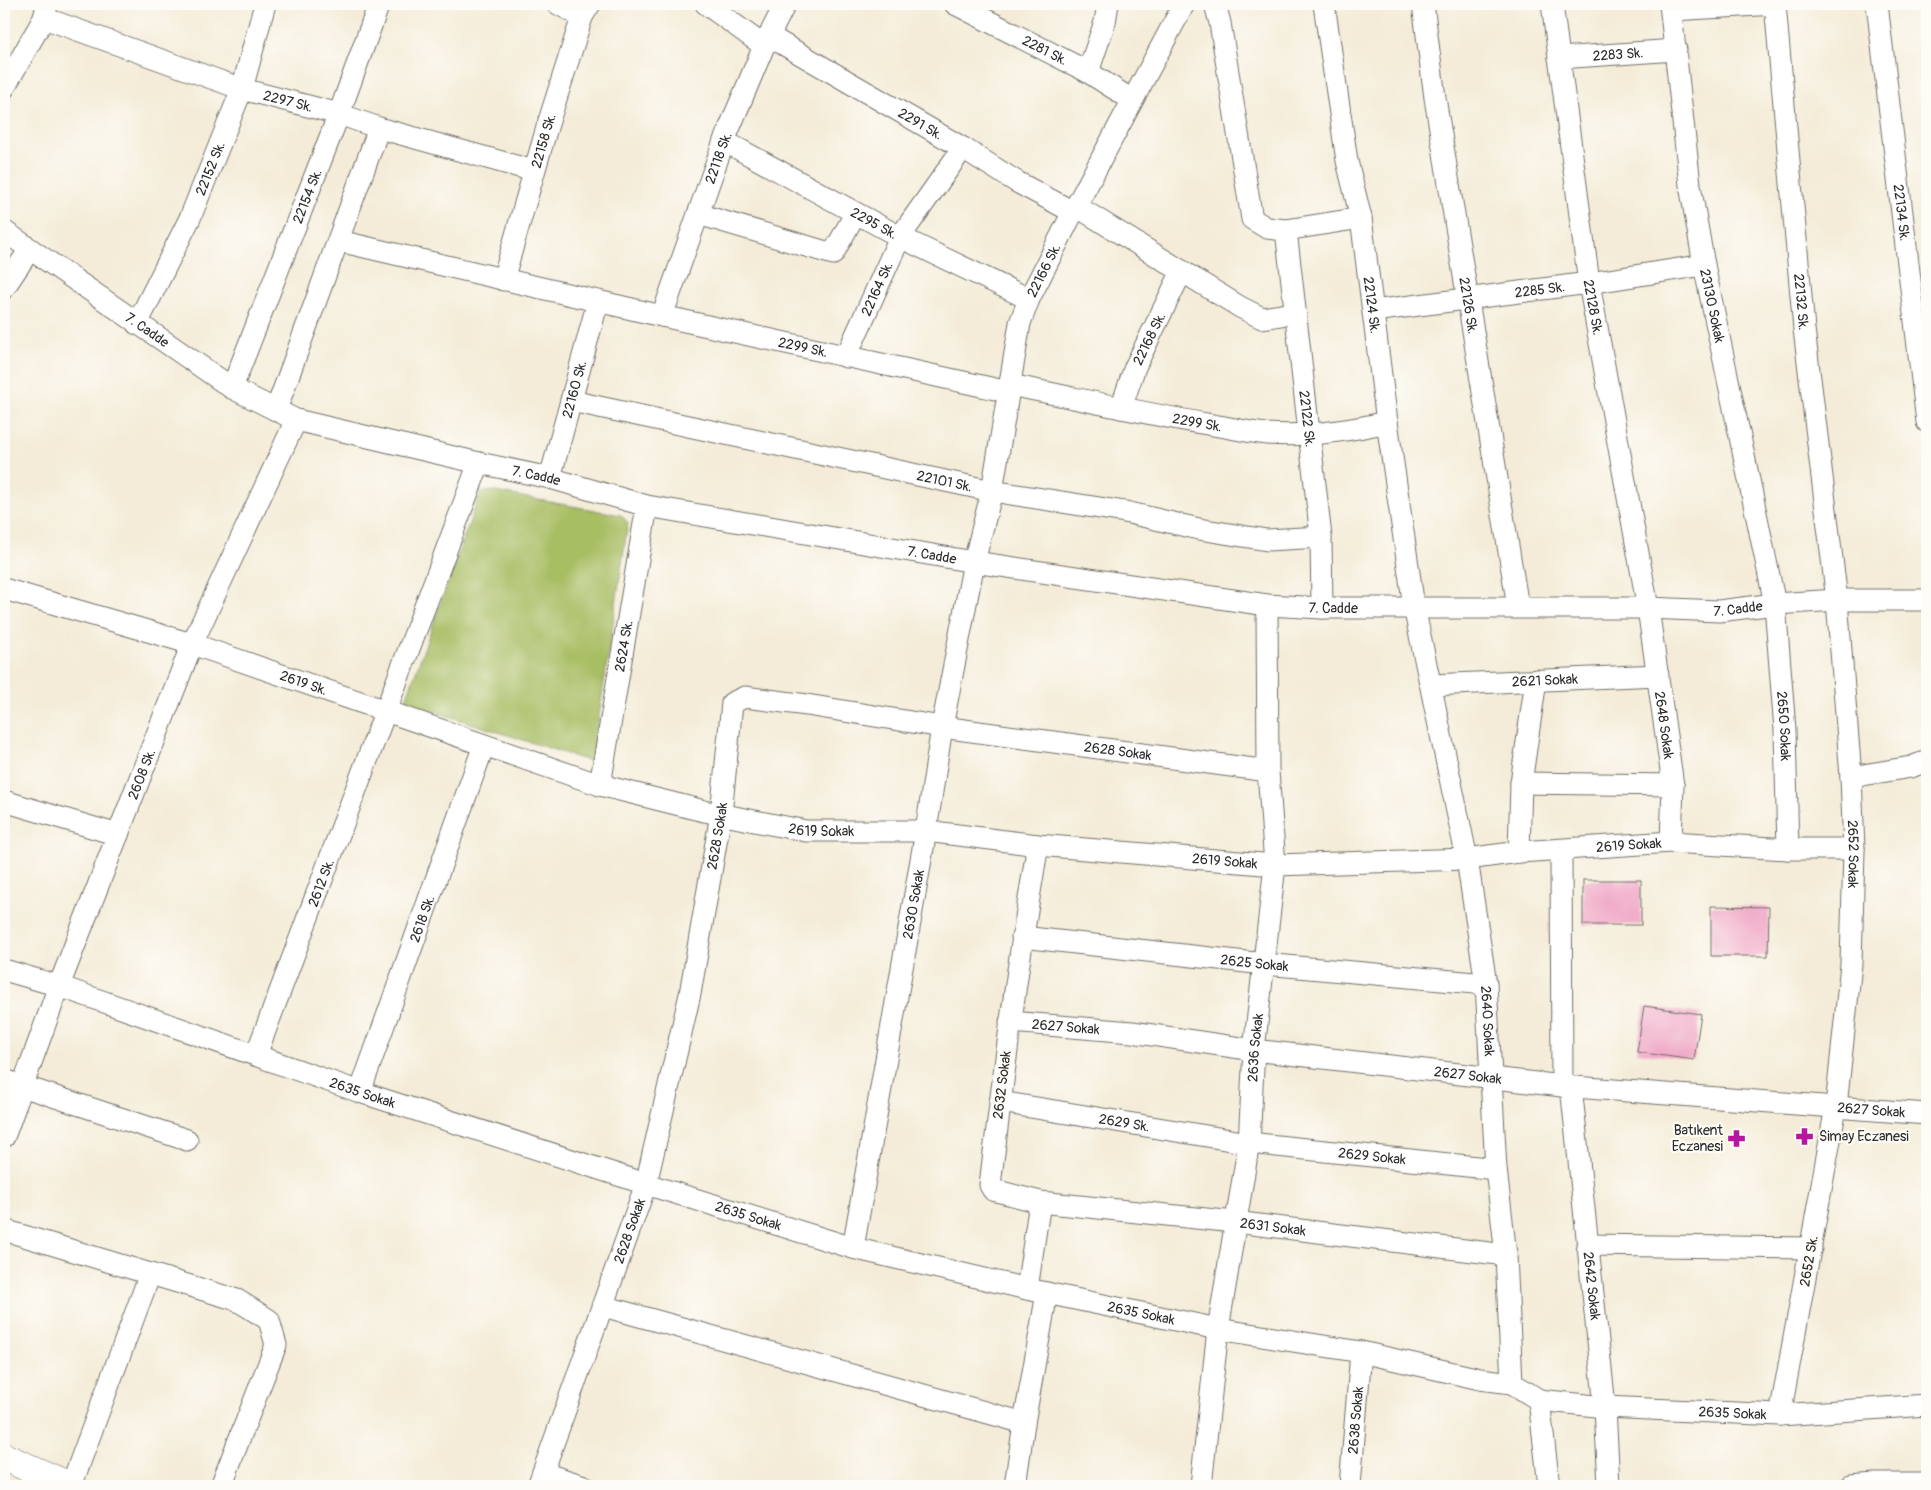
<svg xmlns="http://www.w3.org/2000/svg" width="1931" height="1490" font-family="Pangolin,sans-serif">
	<rect width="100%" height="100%" fill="#fdfcf7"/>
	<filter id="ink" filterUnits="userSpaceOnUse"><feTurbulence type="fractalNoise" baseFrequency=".02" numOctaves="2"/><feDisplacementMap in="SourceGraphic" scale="10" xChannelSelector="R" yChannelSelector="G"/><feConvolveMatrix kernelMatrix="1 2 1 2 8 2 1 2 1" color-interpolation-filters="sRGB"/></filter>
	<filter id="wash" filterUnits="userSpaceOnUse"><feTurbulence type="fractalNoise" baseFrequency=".0096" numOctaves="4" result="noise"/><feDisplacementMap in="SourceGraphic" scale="20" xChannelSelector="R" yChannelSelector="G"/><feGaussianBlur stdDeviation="1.12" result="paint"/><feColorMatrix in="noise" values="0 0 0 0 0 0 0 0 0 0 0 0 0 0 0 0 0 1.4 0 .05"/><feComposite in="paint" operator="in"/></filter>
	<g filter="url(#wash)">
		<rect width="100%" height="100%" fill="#f4ecd8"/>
		<!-- green -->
		<path fill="#a8be63" stroke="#6a7447" d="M490 491 621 515 628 523 592 762 405 702 480 493Z"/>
		<g id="blocks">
			<!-- building -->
			<g fill="#f0a7c6">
				<rect x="1583" y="880" width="58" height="45"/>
				<path d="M1711 906 1769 907 1768 956H1711Z"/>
				<path d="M1644 1006 1701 1014 1694 1060 1637 1052Z"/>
			</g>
		</g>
	</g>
	<g filter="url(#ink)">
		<use href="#blocks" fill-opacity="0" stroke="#716f68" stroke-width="1"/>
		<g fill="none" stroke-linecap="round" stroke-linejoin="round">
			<defs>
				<g id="minor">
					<path d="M558 4 582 17"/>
					<path d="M706 4 764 46"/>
					<path id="s1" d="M955 4 1088 72 1132 100"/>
					<path d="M1215 4 1220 23 1252 219 1267 228 1286 230 1361 218"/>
					<path id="s2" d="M1324 4 1347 161 1361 218 1387 422 1414 607 1467 859 1486 984 1496 1169 1506 1255 1512 1383 1539 1400 1549 1486"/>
					<path id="s3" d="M1423 4 1435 98 1518 607"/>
					<path id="s4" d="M1552 4 1589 283 1648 608 1673 785 1671 842"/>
					<path id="s5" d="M1670 4 1690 185 1704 265 1775 604 1785 730 1788 849"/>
					<path id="s6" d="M1775 4 1804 329 1837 600 1851 777 1854 849 1851 964 1836 1107 1780 1415"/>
					<path id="s7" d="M1877 4 1927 422"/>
					<path d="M1672 10 1776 4"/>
					<path id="s8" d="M44 18 242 89 339 114 379 128 534 171"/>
					<path id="s9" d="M769 36 963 148 1017 182 1073 212"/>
					<path id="s10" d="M1559 58 1676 50"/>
					<path d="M1088 72 1105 22 1108 4"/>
					<path d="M4 88 44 18 47 4"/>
					<path id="s11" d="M724 141 900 237 1029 299"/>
					<path d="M1076 206 1240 307 1262 318 1294 313"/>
					<path d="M698 214 833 254 855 214"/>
					<path id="s12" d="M1286 230 1321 537 1322 608"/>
					<path id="s13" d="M4 231 232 388 296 420 479 463 550 478 647 506 974 562 1267 605 1322 608H1648L1719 611 1775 604 1837 600H1927"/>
					<path id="s14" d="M339 241 662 316 1009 392"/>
					<path id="s15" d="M503 280 548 124 582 17 590 4"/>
					<path d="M4 288 30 249"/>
					<path id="s16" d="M1373 311 1589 283 1704 265"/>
					<path id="s17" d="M662 316 724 141 764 46 785 4"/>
					<path id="s18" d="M137 324 190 218 242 89 265 4"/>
					<path id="s19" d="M846 357 900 237 963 148"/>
					<path id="s20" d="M1010 385C1076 398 1141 413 1207 424 1227 427 1247 432 1267 434 1307 437 1348 431 1387 422"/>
					<path id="s21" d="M232 388 339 114 379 4"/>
					<path id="s22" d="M571 401 992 491 1125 512 1199 529 1267 540 1321 537"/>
					<path id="s23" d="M1121 408 1135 367 1182 271"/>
					<path d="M276 410 379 128"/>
					<path id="s24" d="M550 478 598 301"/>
					<path id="s25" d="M4 589 192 644 600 785 704 811 806 831H926L1038 845 1275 865 1467 859 1519 852 1671 842 1788 849H1854"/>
					<path id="s26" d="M1431 685 1658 675"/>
					<path d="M1851 777 1911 767 1927 761"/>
					<path d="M1521 783 1673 785"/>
					<path id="s27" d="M600 785 647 506"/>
					<path d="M4 801 118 835"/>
					<path id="s28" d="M1038 845C1018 958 1004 1071 990 1185L993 1190 1040 1202 1235 1222 1506 1255"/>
					<path d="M1561 850 1562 1086"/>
					<path d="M1519 852 1521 783 1536 680"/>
					<path id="s29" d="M1022 937 1264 964 1486 984"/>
					<path id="s30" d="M4 970 59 986 360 1092 646 1184 853 1248 1027 1289 1218 1329 1361 1352 1480 1379 1512 1383"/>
					<path id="s31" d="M1010 1022 1132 1032 1254 1050 1562 1086 1927 1114"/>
					<path id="s32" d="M256 1055 479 463"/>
					<path d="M4 1080 187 1140"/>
					<path id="s33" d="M1571 1086 1605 1407 1609 1486"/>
					<path id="s34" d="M360 1092 484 745"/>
					<path id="s35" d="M1000 1102 1249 1143 1496 1169"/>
					<path id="s36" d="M4 1137 59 986 192 644 296 420"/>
					<path d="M4 1230 237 1300 269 1320 276 1345 221 1486"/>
					<path d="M1587 1245 1811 1248"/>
					<path id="s37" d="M853 1248 926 831 942 727 974 562 992 491 1020 323 1029 299 1073 212 1184 4"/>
					<path d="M1027 1289 1040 1202"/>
					<path d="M603 1306 1024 1423"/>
					<path id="s38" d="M1539 1400 1605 1407 1780 1415 1927 1405"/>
					<path d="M543 1473 584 1486"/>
					<path d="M71 1486 150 1274"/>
					<path id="s39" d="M538 1486 646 1184 690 994 721 814 732 703 745 697 807 705 942 727 1268 771"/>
					<path d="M1015 1486 1024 1423 1047 1293"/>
					<path id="s40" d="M1201 1486 1218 1329 1249 1143 1254 1050 1275 865 1268 771 1267 605"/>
					<path id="s41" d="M1350 1486 1361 1352"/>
					<path d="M1851 1486 1874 1484H1927"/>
				</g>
				<path id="major" d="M4 1457 70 1486"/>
			</defs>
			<!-- minor casing -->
			<use href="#minor" stroke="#716f68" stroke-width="23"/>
			<!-- major casing -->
			<use href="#major" stroke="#716f68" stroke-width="29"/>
			<!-- minor -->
			<use href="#minor" stroke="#fff" stroke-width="21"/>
			<!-- major -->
			<use href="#major" stroke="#fff" stroke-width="28"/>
		</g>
	</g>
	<!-- icons -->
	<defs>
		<symbol id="pharmacy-bare" viewBox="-9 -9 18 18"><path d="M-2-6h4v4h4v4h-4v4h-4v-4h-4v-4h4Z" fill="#b5179e" stroke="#fdfcf7" stroke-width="2.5" paint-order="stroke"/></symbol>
	</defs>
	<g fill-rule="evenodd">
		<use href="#pharmacy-bare" x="1792" y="1124" width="25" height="25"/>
		<use href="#pharmacy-bare" x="1724" y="1126" width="25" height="25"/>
	</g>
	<g text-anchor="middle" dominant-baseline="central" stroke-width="4.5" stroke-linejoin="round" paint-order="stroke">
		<!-- street labels -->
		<g font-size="14" fill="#2b2b2b" stroke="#fdfcf7">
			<text stroke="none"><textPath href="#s1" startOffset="101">2281 Sk.</textPath></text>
			<text stroke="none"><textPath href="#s10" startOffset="59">2283 Sk.</textPath></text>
			<text stroke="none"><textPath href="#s8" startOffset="258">2297 Sk.</textPath></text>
			<text stroke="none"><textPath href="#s9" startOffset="175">2291 Sk.</textPath></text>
			<text stroke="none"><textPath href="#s15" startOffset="145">22158 Sk.</textPath></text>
			<text stroke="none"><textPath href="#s17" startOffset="168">22118 Sk.</textPath></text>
			<text stroke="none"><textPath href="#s18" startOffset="172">22152 Sk.</textPath></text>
			<text stroke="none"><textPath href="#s21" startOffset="206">22154 Sk.</textPath></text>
			<text stroke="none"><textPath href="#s7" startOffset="210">22134 Sk.</textPath></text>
			<text stroke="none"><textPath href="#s11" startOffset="171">2295 Sk.</textPath></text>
			<text stroke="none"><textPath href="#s37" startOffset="998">22166 Sk.</textPath></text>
			<text stroke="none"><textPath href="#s19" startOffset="75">22164 Sk.</textPath></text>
			<text stroke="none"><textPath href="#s16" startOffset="168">2285 Sk.</textPath></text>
			<text stroke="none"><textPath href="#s6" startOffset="299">22132 Sk.</textPath></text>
			<text stroke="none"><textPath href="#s2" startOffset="305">22124 Sk.</textPath></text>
			<text stroke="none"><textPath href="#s3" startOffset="305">22126 Sk.</textPath></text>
			<text stroke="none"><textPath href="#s5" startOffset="305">23130 Sokak</textPath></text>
			<text stroke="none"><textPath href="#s4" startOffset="306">22128 Sk.</textPath></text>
			<text stroke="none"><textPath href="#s13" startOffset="174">7. Cadde</textPath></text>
			<text stroke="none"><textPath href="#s23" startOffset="75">22168 Sk.</textPath></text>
			<text stroke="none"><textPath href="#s14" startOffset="476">2299 Sk.</textPath></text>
			<text stroke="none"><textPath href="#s24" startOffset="92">22160 Sk.</textPath></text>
			<text stroke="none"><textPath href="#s12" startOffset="190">22122 Sk.</textPath></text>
			<text stroke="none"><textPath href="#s20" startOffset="191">2299 Sk.</textPath></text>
			<text stroke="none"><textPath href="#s13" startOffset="595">7. Cadde</textPath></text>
			<text stroke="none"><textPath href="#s22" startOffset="382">22101 Sk.</textPath></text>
			<text stroke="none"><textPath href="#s13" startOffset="999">7. Cadde</textPath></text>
			<text stroke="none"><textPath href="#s13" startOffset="1404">7. Cadde</textPath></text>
			<text stroke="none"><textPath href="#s13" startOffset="1809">7. Cadde</textPath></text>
			<text stroke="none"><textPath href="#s27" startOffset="141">2624 Sk.</textPath></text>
			<text stroke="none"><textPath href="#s26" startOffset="114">2621 Sokak</textPath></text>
			<text stroke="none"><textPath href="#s25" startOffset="314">2619 Sk.</textPath></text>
			<text stroke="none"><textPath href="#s4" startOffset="730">2648 Sokak</textPath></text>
			<text stroke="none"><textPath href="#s5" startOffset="732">2650 Sokak</textPath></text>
			<text stroke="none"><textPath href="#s39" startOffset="1201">2628 Sokak</textPath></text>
			<text stroke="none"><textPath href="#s36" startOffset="388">2608 Sk.</textPath></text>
			<text stroke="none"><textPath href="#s25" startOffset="854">2619 Sokak</textPath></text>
			<text stroke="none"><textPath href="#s39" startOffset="676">2628 Sokak</textPath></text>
			<text stroke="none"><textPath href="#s25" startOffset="1664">2619 Sokak</textPath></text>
			<text stroke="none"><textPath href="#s6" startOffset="854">2652 Sokak</textPath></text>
			<text stroke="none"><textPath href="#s25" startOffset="1259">2619 Sokak</textPath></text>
			<text stroke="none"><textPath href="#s32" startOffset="184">2612 Sk.</textPath></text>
			<text stroke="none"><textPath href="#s37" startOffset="349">2630 Sokak</textPath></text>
			<text stroke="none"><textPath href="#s34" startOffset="184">2618 Sk.</textPath></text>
			<text stroke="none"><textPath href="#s29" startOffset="234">2625 Sokak</textPath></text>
			<text stroke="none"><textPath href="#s2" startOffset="1031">2640 Sokak</textPath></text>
			<text stroke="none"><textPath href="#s31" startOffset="56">2627 Sokak</textPath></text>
			<text stroke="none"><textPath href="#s40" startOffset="442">2636 Sokak</textPath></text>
			<text stroke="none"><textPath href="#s31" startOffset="461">2627 Sokak</textPath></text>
			<text transform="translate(1002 1085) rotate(-83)">2632 Sokak</text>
			<text stroke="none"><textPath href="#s30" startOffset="379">2635 Sokak</textPath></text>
			<text stroke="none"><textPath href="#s31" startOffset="866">2627 Sokak</textPath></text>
			<text stroke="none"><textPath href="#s35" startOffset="126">2629 Sk.</textPath></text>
			<text stroke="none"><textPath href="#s35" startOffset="376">2629 Sokak</textPath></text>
			<text stroke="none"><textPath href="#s30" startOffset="784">2635 Sokak</textPath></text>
			<text stroke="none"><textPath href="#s28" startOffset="632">2631 Sokak</textPath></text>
			<text stroke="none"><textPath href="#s39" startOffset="271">2628 Sokak</textPath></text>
			<text transform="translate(1809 1261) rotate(-80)">2652 Sk.</text>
			<text stroke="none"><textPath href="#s33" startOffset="201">2642 Sokak</textPath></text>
			<text stroke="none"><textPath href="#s30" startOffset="1189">2635 Sokak</textPath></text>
			<text stroke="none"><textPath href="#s38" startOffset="194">2635 Sokak</textPath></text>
			<text stroke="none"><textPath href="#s41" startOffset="66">2638 Sokak</textPath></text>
		</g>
		<!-- poi labels -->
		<g font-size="14" fill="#2b2b2b" stroke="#fdfcf7" text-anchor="end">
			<text x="1723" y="1130">Batıkent<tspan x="1723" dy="16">Eczanesi</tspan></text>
			<text x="1819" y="1136" text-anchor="start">Simay Eczanesi</text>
		</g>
	</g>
	<!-- margin -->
	<rect width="1931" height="1490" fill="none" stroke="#fdfcf7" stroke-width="20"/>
</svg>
